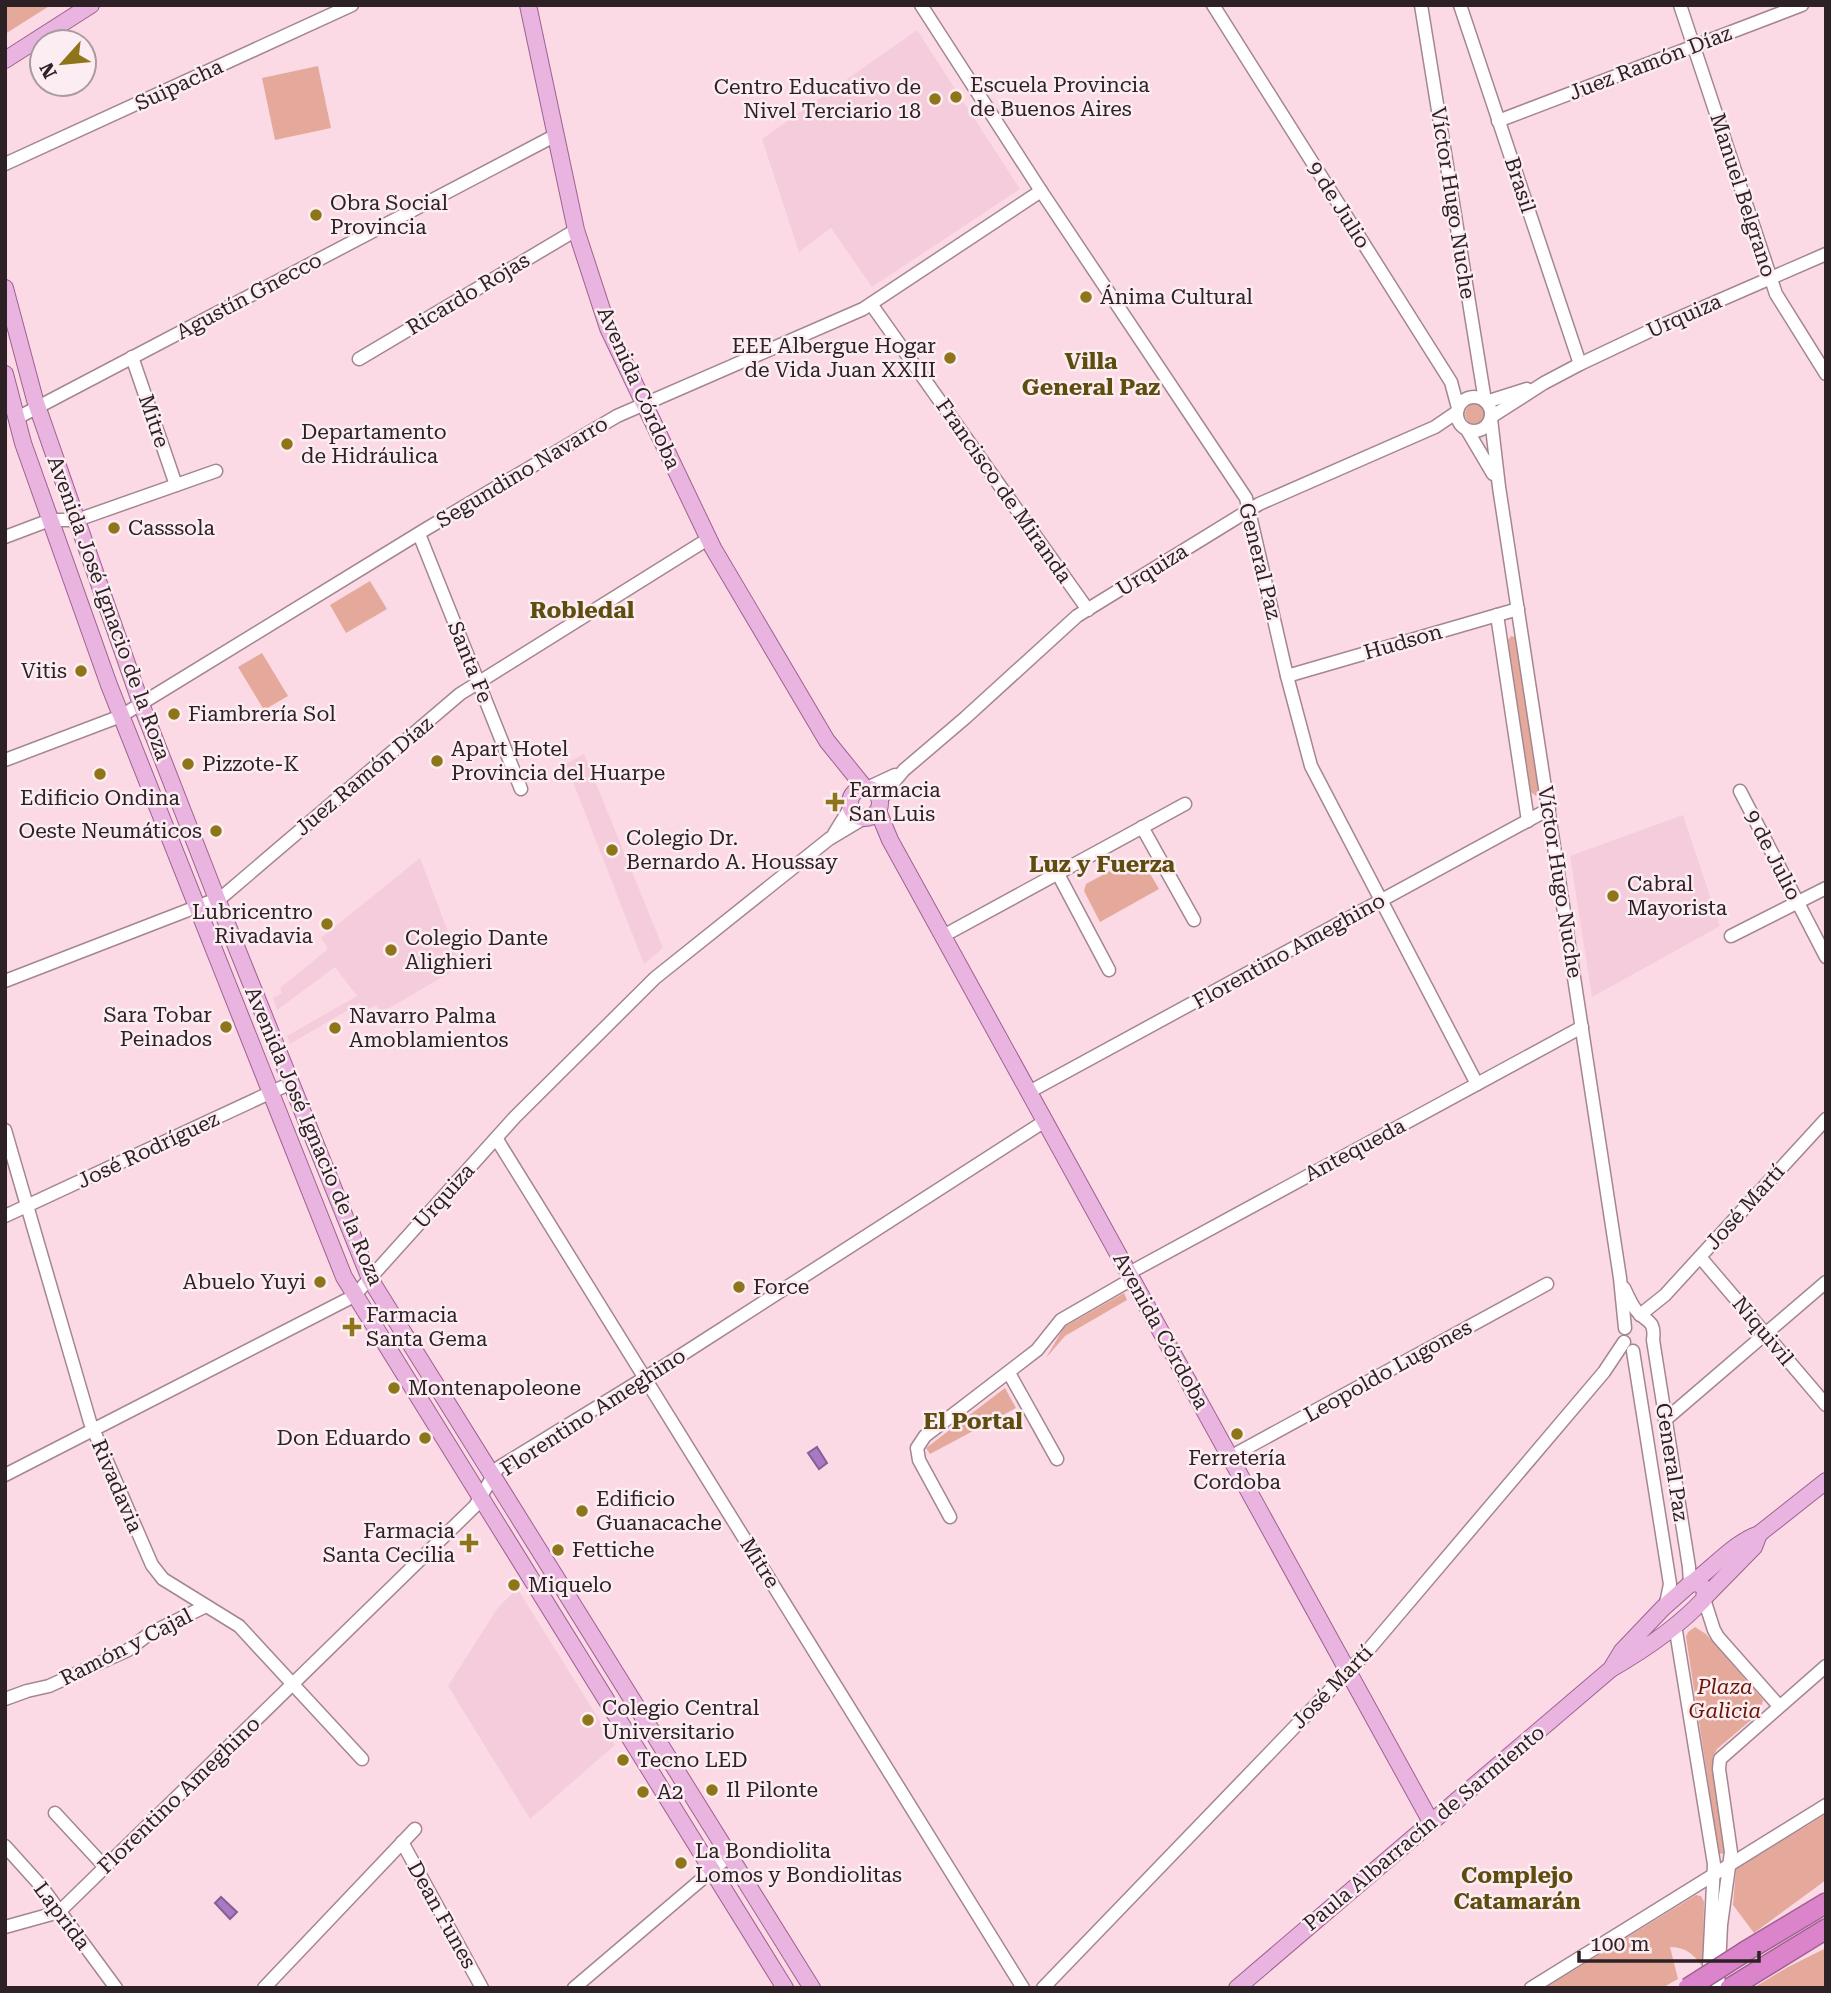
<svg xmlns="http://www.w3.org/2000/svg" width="1831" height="1993" font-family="'Roboto Serif',serif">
	<rect width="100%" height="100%" fill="#fbdae6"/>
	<!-- built -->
	<g fill="#f5ccdb">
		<path d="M917 30 1020 189 872 287 831 228 799 252 762 139Z"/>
		<path d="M584 754 663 948 644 964 566 764Z"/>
		<path d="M1683 815 1720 926 1592 997 1570 856Z"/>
		<path d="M420 858 461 966 381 1013 376 1005 365 1011 360 1003 290 1044 287 1036 357 996 335 967 277 1010 273 998 282 993 280 988 328 949 321 938Z"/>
		<path d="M517 1588 615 1745 530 1819 448 1686 497 1609Z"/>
	</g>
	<!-- green -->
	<g fill="#e5a99b">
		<path d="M5 5H51L5 34Z"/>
		<path d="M318 66 331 128 275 140 262 78Z"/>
		<circle cx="1475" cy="414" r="10"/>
		<path d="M370 581 387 609 346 633 330 605Z"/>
		<path d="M1511 636 1516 637 1540 792 1536 796 1531 792 1508 640Z"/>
		<path d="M262 653 288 696 264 710 238 667Z"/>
		<path d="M1134 858H1141L1159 889 1100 922 1084 891 1086 884Z"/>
		<path d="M1124 1293 1127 1300 1065 1336 1046 1358 1064 1327Z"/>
		<path d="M1005 1388 1016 1408 930 1454 926 1448Z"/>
		<path d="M1695 1627 1706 1634 1763 1700 1761 1709 1758 1714 1717 1749 1713 1757 1723 1828 1724 1853 1722 1854 1719 1853 1686 1637 1688 1632Z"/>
		<path d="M1826 1814V1880L1754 1933 1733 1905 1736 1869Z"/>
		<path d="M1696 1895 1701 1896 1704 1902 1703 1962 1701 1965C1693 1953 1684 1947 1670 1947L1678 1979 1662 1988H1545Z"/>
		<path d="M1826 1948V1988H1753L1788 1967Z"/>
	</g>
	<!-- water -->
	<g fill="#ab78c4" stroke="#855e94" stroke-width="2">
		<path d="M817 1447 827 1463 819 1469 808 1453Z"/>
		<path d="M221 1897 237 1912 230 1919 215 1903Z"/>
	</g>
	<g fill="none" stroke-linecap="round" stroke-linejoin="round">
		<defs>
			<g id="minor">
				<path d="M921 5 1041 191 1246 498 1287 676 1311 766 1477 1084"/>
				<path d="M1213 5 1451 382 1458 408"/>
				<path d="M1421 5 1485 401"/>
				<path d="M1460 5 1580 364"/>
				<path d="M1680 5 1776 294 1826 374"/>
				<path d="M1498 121 1802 5"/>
				<path d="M5 164 352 5"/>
				<path d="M871 304 1088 610"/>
				<path d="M132 357 176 485"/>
				<path d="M359 359 576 230"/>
				<circle cx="1474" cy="414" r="17"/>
				<path d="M1486 402 1527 389"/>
				<path d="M1491 417 1544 383 1580 364 1656 328 1826 254"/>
				<path d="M17 418 556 135"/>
				<path d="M1491 419 1499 487 1620 1278 1625 1328"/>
				<path d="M1467 430 1493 474"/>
				<path d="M419 534 521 789"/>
				<path d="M5 537 50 520H77L216 471"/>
				<path d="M1497 615 1528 821"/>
				<path d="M1287 676 1518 609"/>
				<path d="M5 760 121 716 426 529 617 416 863 309 1041 191"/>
				<path d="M867 788 895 775"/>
				<path d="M1740 791 1826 957"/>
				<path d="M880 802 888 789 904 770 965 718 1077 616 1259 504 1435 427 1457 412"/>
				<path d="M1142 827 1194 920"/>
				<path d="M834 834 850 808"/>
				<path d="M1058 874 1109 970"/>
				<path d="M943 936 1185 804"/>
				<path d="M1731 936 1826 888"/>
				<path d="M5 981 222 897 460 694 708 539"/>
				<path d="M1029 1092 1549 809"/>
				<path d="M5 1130 90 1422 152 1565 163 1579 239 1626 362 1759"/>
				<path d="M496 1138 1023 1988"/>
				<path d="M5 1216 291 1083"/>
				<path d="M1700 1257 1826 1405"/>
				<path d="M1129 1273 1582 1027"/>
				<path d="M1624 1288C1628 1296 1631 1304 1636 1310 1645 1322 1656 1319 1653 1340L1689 1567 1690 1584"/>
				<path d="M1640 1315 1665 1295 1826 1119"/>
				<path d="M1633 1351 1670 1584 1667 1599 1664 1607"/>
				<path d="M1009 1373 1057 1459"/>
				<path d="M1665 1420 1826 1282"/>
				<path d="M1230 1457 1547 1284"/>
				<path d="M5 1475 354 1296 515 1117 655 978 829 839 864 818"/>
				<path d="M950 1517 919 1460 917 1448 925 1436 1037 1350 1061 1320 1132 1279"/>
				<path d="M1704 1599 1714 1630 1718 1637 1779 1706"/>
				<path d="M1675 1625 1714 1864 1708 1988"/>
				<path d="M5 1699 27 1691 49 1686 128 1650 149 1634 206 1606"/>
				<path d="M55 1813 105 1867"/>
				<path d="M402 1842 482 1988"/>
				<path d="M5 1846 41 1886 116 1988"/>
				<path d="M5 1927 59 1912 475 1506 498 1468 669 1363 1045 1121"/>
				<path d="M264 1988 415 1829"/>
				<path d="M574 1988 729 1856"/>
				<path d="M1043 1988 1364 1655 1604 1372 1624 1342"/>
				<path d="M1531 1988 1826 1805"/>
				<path d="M1718 1988 1721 1925 1731 1852 1719 1769 1720 1759 1826 1666"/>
			</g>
			<g id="major">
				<path d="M528 5 576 230 608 328 713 548 827 741 865 788"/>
				<path d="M5 60 91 5"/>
				<path d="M5 288 35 400 141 704 217 899 370 1279 812 1988"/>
				<path d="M5 374 23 443 109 685 344 1277 785 1988"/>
				<circle cx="865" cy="803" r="15"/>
				<path d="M878 811 890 840 1431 1822"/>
				<path d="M1692 1583C1713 1568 1735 1542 1759 1534L1826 1481"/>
				<path d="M1705 1597 1754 1547 1759 1534"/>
				<path d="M1237 1988 1611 1669C1644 1650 1678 1627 1704 1599L1705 1590 1702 1586 1697 1583 1690 1584 1663 1608 1622 1651 1611 1669"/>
			</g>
			<g id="highway">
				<path d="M1746 1951 1826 1903"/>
				<path d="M1730 1988 1826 1929"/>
			</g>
		</defs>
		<!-- minor casing -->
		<use href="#minor" stroke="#a48691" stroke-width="15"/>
		<!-- major casing -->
		<use href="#major" stroke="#9e6191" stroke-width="18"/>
		<!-- highway casing -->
		<use href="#highway" stroke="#9e6191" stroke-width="22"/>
		<!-- minor -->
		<use href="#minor" stroke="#fff" stroke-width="12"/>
		<!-- major -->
		<use href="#major" stroke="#e9b5e0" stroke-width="16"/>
		<!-- highway -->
		<use href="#highway" stroke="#db84cb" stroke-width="19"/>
		<defs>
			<path id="highway-bridge" d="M1688 1988 1746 1951"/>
		</defs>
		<!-- highway-bridge casing -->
		<use href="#highway-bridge" stroke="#9e6191" stroke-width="22" stroke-linecap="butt"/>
		<!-- highway-bridge -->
		<use href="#highway-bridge" stroke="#db84cb" stroke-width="19"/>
	</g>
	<!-- markers -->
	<g fill="#8f751a" stroke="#fbedf2" stroke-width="2.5">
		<circle cx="956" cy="97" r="7"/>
		<circle cx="935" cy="99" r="7"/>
		<circle cx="316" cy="215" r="7"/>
		<circle cx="1086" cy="297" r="7"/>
		<circle cx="950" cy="358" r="7"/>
		<circle cx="287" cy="444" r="7"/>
		<circle cx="114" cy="528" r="7"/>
		<circle cx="81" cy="671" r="7"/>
		<circle cx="174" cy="714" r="7"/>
		<circle cx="437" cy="761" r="7"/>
		<circle cx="188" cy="764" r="7"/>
		<circle cx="100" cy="774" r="7"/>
		<path d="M831.5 791.5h7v7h7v7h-7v7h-7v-7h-7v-7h7z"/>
		<circle cx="216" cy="831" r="7"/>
		<circle cx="612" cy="850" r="7"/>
		<circle cx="1613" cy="896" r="7"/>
		<circle cx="327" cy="924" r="7"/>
		<circle cx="391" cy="950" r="7"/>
		<circle cx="226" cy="1027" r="7"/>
		<circle cx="335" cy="1028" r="7"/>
		<circle cx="320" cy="1282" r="7"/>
		<circle cx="739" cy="1287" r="7"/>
		<path d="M348.5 1316.5h7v7h7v7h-7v7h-7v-7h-7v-7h7z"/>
		<circle cx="394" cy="1388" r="7"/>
		<circle cx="1237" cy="1434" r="7"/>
		<circle cx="425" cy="1438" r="7"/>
		<circle cx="582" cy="1511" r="7"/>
		<path d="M465.5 1532.5h7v7h7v7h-7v7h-7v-7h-7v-7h7z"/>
		<circle cx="558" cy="1550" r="7"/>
		<circle cx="514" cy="1585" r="7"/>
		<circle cx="588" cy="1720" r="7"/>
		<circle cx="623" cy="1760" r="7"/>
		<circle cx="712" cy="1790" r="7"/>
		<circle cx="643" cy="1792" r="7"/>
		<circle cx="681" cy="1863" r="7"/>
	</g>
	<g text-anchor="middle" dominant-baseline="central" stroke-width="5" stroke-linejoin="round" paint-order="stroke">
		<!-- street labels -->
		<g font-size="21" fill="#2d2125" stroke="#fbedf2">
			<text transform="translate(1650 63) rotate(-21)">Juez Ramón Díaz</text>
			<text transform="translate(179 85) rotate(-25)">Suipacha</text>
			<text transform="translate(1520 185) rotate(72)">Brasil</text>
			<text transform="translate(1743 195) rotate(72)">Manuel Belgrano</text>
			<text transform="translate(1453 203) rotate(81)">Víctor Hugo Nuche</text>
			<text transform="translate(1339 205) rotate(58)">9 de Julio</text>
			<text transform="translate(468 294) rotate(-31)">Ricardo Rojas</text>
			<text transform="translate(249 296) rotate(-28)">Agustín Gnecco</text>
			<text transform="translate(1684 316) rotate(-24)">Urquiza</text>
			<text transform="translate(639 388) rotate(66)">Avenida Córdoba</text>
			<text transform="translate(154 421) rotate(71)">Mitre</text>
			<text transform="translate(522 472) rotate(-31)">Segundino Navarro</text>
			<text transform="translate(1004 491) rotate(55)">Francisco de Miranda</text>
			<text transform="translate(1260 561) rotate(76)">General Paz</text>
			<text transform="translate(1152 570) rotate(-32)">Urquiza</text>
			<text transform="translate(109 608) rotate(70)">Avenida José Ignacio de la Roza</text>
			<text transform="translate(1403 642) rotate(-16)">Hudson</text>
			<text transform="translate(470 662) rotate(68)">Santa Fe</text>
			<text transform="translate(364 776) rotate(-40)">Juez Ramón Díaz</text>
			<text transform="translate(1773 855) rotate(63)">9 de Julio</text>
			<text transform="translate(1560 882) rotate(81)">Víctor Hugo Nuche</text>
			<text transform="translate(1289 951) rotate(-29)">Florentino Ameghino</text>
			<text transform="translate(314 1136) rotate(67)">Avenida José Ignacio de la Roza</text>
			<text transform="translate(148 1150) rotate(-25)">José Rodríguez</text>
			<text transform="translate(1355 1150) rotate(-28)">Antequeda</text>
			<text transform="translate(444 1196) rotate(-48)">Urquiza</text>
			<text transform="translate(1745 1207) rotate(-48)">José Martí</text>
			<text transform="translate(1161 1331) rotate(61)">Avenida Córdoba</text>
			<text transform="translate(1763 1331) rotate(50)">Niquivil</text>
			<text transform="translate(1388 1371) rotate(-29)">Leopoldo Lugones</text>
			<text transform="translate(593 1412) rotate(-33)">Florentino Ameghino</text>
			<text transform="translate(1672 1462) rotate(81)">General Paz</text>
			<text transform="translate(117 1486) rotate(67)">Rivadavia</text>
			<text transform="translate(760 1563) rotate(58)">Mitre</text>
			<text transform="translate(126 1647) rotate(-27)">Ramón y Cajal</text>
			<text transform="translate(1332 1687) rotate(-46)">José Martí</text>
			<text transform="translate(179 1795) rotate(-44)">Florentino Ameghino</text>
			<text transform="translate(1424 1828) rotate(-40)">Paula Albarracín de Sarmiento</text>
			<text transform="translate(442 1915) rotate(61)">Dean Funes</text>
			<text transform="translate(62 1916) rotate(53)">Laprida</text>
		</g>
		<!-- poi labels -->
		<g font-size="21" fill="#2d2125" stroke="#fbedf2" text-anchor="start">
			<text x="970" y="85">Escuela Provincia<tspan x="970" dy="24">de Buenos Aires</tspan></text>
			<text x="921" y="87" text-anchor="end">Centro Educativo de<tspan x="921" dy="24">Nivel Terciario 18</tspan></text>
			<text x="330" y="203">Obra Social<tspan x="330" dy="24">Provincia</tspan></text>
			<text x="1100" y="297">Ánima Cultural</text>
			<text x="936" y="346" text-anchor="end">EEE Albergue Hogar<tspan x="936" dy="24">de Vida Juan XXIII</tspan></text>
			<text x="301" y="432">Departamento<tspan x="301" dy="24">de Hidráulica</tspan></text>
			<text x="128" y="528">Casssola</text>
			<text x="67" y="671" text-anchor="end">Vitis</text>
			<text x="188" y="714">Fiambrería Sol</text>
			<text x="451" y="749">Apart Hotel<tspan x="451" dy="24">Provincia del Huarpe</tspan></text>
			<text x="202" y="764">Pizzote-K</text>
			<text x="849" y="790">Farmacia<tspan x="849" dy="24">San Luis</tspan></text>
			<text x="100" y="798" text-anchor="middle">Edificio Ondina</text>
			<text x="202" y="831" text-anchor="end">Oeste Neumáticos</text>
			<text x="626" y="838">Colegio Dr.<tspan x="626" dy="24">Bernardo A. Houssay</tspan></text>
			<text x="1627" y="884">Cabral<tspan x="1627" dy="24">Mayorista</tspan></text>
			<text x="313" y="912" text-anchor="end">Lubricentro<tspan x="313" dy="24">Rivadavia</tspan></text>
			<text x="405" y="938">Colegio Dante<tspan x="405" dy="24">Alighieri</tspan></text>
			<text x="212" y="1015" text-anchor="end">Sara Tobar<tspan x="212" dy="24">Peinados</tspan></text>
			<text x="349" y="1016">Navarro Palma<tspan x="349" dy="24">Amoblamientos</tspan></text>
			<text x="306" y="1282" text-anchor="end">Abuelo Yuyi</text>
			<text x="753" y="1287">Force</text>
			<text x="366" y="1315">Farmacia<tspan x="366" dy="24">Santa Gema</tspan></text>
			<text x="408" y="1388">Montenapoleone</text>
			<text x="411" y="1438" text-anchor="end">Don Eduardo</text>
			<text x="1237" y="1458" text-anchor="middle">Ferretería<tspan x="1237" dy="24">Cordoba</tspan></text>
			<text x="596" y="1499">Edificio<tspan x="596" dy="24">Guanacache</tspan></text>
			<text x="455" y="1531" text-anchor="end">Farmacia<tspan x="455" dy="24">Santa Cecilia</tspan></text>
			<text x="572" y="1550">Fettiche</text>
			<text x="528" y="1585">Miquelo</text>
			<text x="602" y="1708">Colegio Central<tspan x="602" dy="24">Universitario</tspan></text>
			<text x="637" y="1760">Tecno LED</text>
			<text x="726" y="1790">Il Pilonte</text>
			<text x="657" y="1792">A2</text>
			<text x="695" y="1851">La Bondiolita<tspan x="695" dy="24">Lomos y Bondiolitas</tspan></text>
		</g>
		<!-- park labels -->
		<g font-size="21" font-style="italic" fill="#6b1605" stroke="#fbedf2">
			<text x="1725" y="1687">Plaza<tspan x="1725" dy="24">Galicia</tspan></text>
		</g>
		<!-- neighbourhood labels -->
		<g font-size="23" font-weight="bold" fill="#5f4d10" stroke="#fbedf2">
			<text x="1091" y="361">Villa<tspan x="1091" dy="26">General Paz</tspan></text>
			<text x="582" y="610">Robledal</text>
			<text x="1102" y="864">Luz y Fuerza</text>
			<text x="973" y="1421">El Portal</text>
			<text x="1517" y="1875">Complejo<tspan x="1517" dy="26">Catamarán</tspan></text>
		</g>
	</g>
	<!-- border -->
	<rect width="1831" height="1993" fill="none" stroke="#2d2125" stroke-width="14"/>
	<!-- north arrow -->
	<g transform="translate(63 63) rotate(243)"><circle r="33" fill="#fbedf2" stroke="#a99ba0" stroke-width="2"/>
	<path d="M0-5L12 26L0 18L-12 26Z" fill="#8f751a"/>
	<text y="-10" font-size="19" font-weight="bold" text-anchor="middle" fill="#2d2125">N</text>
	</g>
	<!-- scale -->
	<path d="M1579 1951v10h180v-10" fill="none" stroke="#2d2125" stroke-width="3.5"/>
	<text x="1590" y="1951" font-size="21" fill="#2d2125" stroke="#fbedf2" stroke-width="5" paint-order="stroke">100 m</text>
</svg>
